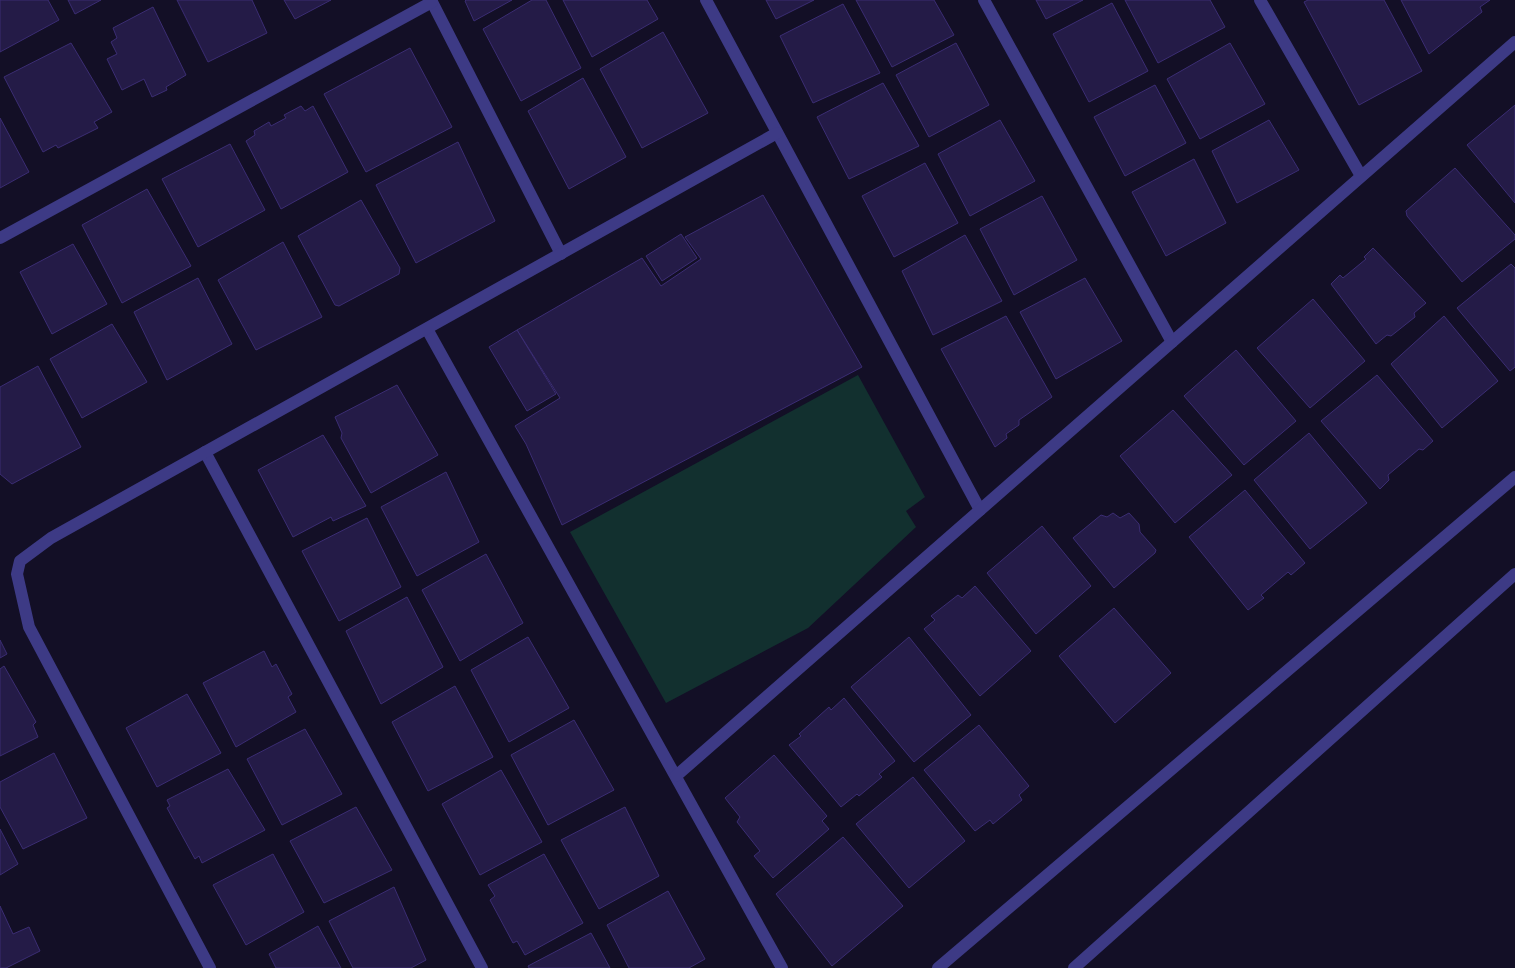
<svg xmlns="http://www.w3.org/2000/svg" width="1515" height="968" font-family="'Noto Sans',sans-serif">
	<rect width="100%" height="100%" fill="#130f26"/>
	<!-- green -->
	<path fill="#12302f" d="M858 375 925 497 906 511 916 527 808 628 666 703 570 532Z"/>
	<!-- building -->
	<g fill="#241b47" stroke="#3b2d73">
		<path d="M0 0H48L59 20 0 52Z"/>
		<path d="M68 0H101L75 14Z"/>
		<path d="M177 0H252L267 33 208 62Z"/>
		<path d="M284 0H331L295 19Z"/>
		<path d="M466 0H512L474 21 465 1Z"/>
		<path d="M532 0H546L581 68 521 101 483 29Z"/>
		<path d="M563 0H647L658 19 592 57Z"/>
		<path d="M766 0H814L776 19Z"/>
		<path d="M856 0H934L954 35 892 67Z"/>
		<path d="M1036 0H1083L1046 19Z"/>
		<path d="M1125 0H1210L1225 27 1158 63Z"/>
		<path d="M1308 0H1384L1422 71 1359 105 1304 2Z"/>
		<path d="M1401 0H1490L1480 7 1482 12 1429 54Z"/>
		<path d="M1112 3 1148 71 1089 102 1053 34Z"/>
		<path d="M843 4 880 73 813 103 780 36Z"/>
		<path d="M153 7 186 75 166 87 167 90 152 97 144 79 122 90 107 59 117 54 111 42 117 38 113 28Z"/>
		<path d="M663 32 708 113 642 148 600 69Z"/>
		<path d="M71 43 112 112 94 122 98 128 58 148 56 145 43 152 4 77Z"/>
		<path d="M956 43 989 105 929 137 896 75Z"/>
		<path d="M1230 43 1265 104 1200 139 1167 79Z"/>
		<path d="M410 48 452 127 366 172 324 94Z"/>
		<path d="M583 78 626 157 569 189 528 111Z"/>
		<path d="M883 83 919 146 849 179 817 117Z"/>
		<path d="M1155 85 1186 143 1125 176 1094 117Z"/>
		<path d="M1515 105V203L1467 145Z"/>
		<path d="M301 106 305 111 313 106 348 172 281 209 246 141 255 135 254 131 269 122 271 126 286 118 284 115Z"/>
		<path d="M0 118 29 172 0 188Z"/>
		<path d="M1000 120 1035 181 970 216 938 154Z"/>
		<path d="M1269 120 1299 170 1237 203 1212 151Z"/>
		<path d="M458 142 495 221 416 263 376 185Z"/>
		<path d="M230 144 265 210 198 247 162 179Z"/>
		<path d="M1194 159 1226 223 1166 256 1132 192Z"/>
		<path d="M925 163 958 223 894 257 862 196Z"/>
		<path d="M1455 168 1515 235V239L1462 282 1407 216 1406 211Z"/>
		<path d="M147 189 191 266 122 303 82 225Z"/>
		<path d="M763 195 862 367 562 525 526 444 515 426 560 398 517 330 642 258 661 286 701 259 685 237Z"/>
		<path d="M1042 196 1077 260 1014 295 980 229Z"/>
		<path d="M361 200 400 268 399 274 339 306 335 305 298 236Z"/>
		<path d="M681 234 697 258 662 281 646 256Z"/>
		<path d="M965 235 1002 301 933 335 902 271Z"/>
		<path d="M283 242 322 317 256 350 218 280Z"/>
		<path d="M73 244 107 304 52 334 20 272Z"/>
		<path d="M1373 248 1426 303 1414 313 1415 317 1391 336 1387 335 1376 344 1331 284 1340 275 1343 278 1366 259 1364 257Z"/>
		<path d="M1511 264 1515 268V367L1510 371 1457 308Z"/>
		<path d="M198 278 232 344 167 380 134 312Z"/>
		<path d="M1085 278 1122 341 1056 379 1020 312Z"/>
		<path d="M1313 299 1365 361 1310 408 1257 348Z"/>
		<path d="M1006 316 1052 397 1019 420V425L1006 434 1007 438 995 447 941 349Z"/>
		<path d="M1444 316 1498 381 1442 428 1391 364Z"/>
		<path d="M112 324 147 382 82 418 50 359Z"/>
		<path d="M517 330 556 394 527 411 489 347Z"/>
		<path d="M1236 350 1296 421 1244 465 1184 396Z"/>
		<path d="M38 366 81 447 12 484 0 474V387Z"/>
		<path d="M1377 375 1433 441 1423 450 1419 449 1388 475 1389 480 1380 489 1321 421Z"/>
		<path d="M397 385 438 455 371 493 341 438 342 433 335 417Z"/>
		<path d="M1173 410 1232 475 1175 523 1120 456Z"/>
		<path d="M1309 433 1367 503 1310 549 1254 480Z"/>
		<path d="M323 435 366 506 333 521 331 517 293 537 258 470Z"/>
		<path d="M446 472 479 542 417 576 381 507Z"/>
		<path d="M1245 490 1305 563 1291 575 1288 572 1261 595 1264 598 1248 610 1189 537Z"/>
		<path d="M1113 513 1120 518 1129 513 1139 524 1140 532 1156 550 1155 553 1114 588 1073 538 1101 515 1107 517Z"/>
		<path d="M367 518 401 587 339 621 302 551Z"/>
		<path d="M1042 526 1091 586 1036 634 987 573Z"/>
		<path d="M486 554 523 623 460 661 422 590Z"/>
		<path d="M975 586 1031 651 980 696 924 629 935 620 931 616 958 595 962 598Z"/>
		<path d="M407 597 443 667 381 704 346 631Z"/>
		<path d="M1114 608 1171 673 1115 723 1059 656Z"/>
		<path d="M528 637 569 708 509 742 471 670Z"/>
		<path d="M909 637 971 715 914 762 851 687Z"/>
		<path d="M0 640 7 654 0 658Z"/>
		<path d="M264 651 272 667 276 664 292 694 288 697 296 712 236 747 203 683Z"/>
		<path d="M4 666 36 722 33 725 38 737 0 756V669Z"/>
		<path d="M455 686 493 757 428 791 392 722Z"/>
		<path d="M187 694 221 753 157 787 126 728Z"/>
		<path d="M844 698 895 761 879 774 882 777 859 796 857 794 841 807 789 745 801 736 799 734 829 707 831 710Z"/>
		<path d="M574 720 614 790 548 825 511 755Z"/>
		<path d="M979 725 1029 786 1019 795 1022 800 993 824 990 820 975 831 924 770Z"/>
		<path d="M305 729 342 794 282 825 247 759Z"/>
		<path d="M54 753 87 818 23 849 0 807V782Z"/>
		<path d="M774 755 827 816 822 821 829 829 773 878 754 856 760 851 737 822 740 817 725 798Z"/>
		<path d="M228 769 265 830 202 863 199 856 195 859 167 808 170 806 167 800Z"/>
		<path d="M501 770 542 842 480 875 442 804Z"/>
		<path d="M913 777 965 841 909 888 856 824Z"/>
		<path d="M356 807 392 870 324 903 290 841Z"/>
		<path d="M625 807 659 876 599 909 561 840Z"/>
		<path d="M0 829 18 864 0 875Z"/>
		<path d="M843 837 903 906 832 966 776 894Z"/>
		<path d="M273 854 304 912 246 945 213 885Z"/>
		<path d="M544 854 583 923 525 955 517 941 513 943 490 900 495 896 488 885Z"/>
		<path d="M394 887 426 960 411 968H353L329 921Z"/>
		<path d="M668 891 705 959 689 968H629L607 925Z"/>
		<path d="M0 906 13 934 29 927 40 951 6 968H0Z"/>
		<path d="M318 926 341 968H276L269 954Z"/>
		<path d="M591 933 610 968H529L528 966Z"/>
	</g>
	<g fill="none" stroke-linecap="round" stroke-linejoin="round">
		<!-- minor -->
		<g stroke="#3d3a85" stroke-width="12">
			<path d="M431 0 561 254"/>
			<path d="M706 0 980 510"/>
			<path d="M984 0 1172 342"/>
			<path d="M1260 0 1361 176"/>
			<path d="M0 238 432 2"/>
			<path d="M427 329 782 968"/>
			<path d="M205 452 482 968"/>
			<path d="M676 776 1515 42"/>
			<path d="M210 968 29 627 17 574 20 561 51 538 777 133"/>
			<path d="M938 968 1515 477"/>
			<path d="M1074 968 1515 574"/>
		</g>
	</g>
</svg>
